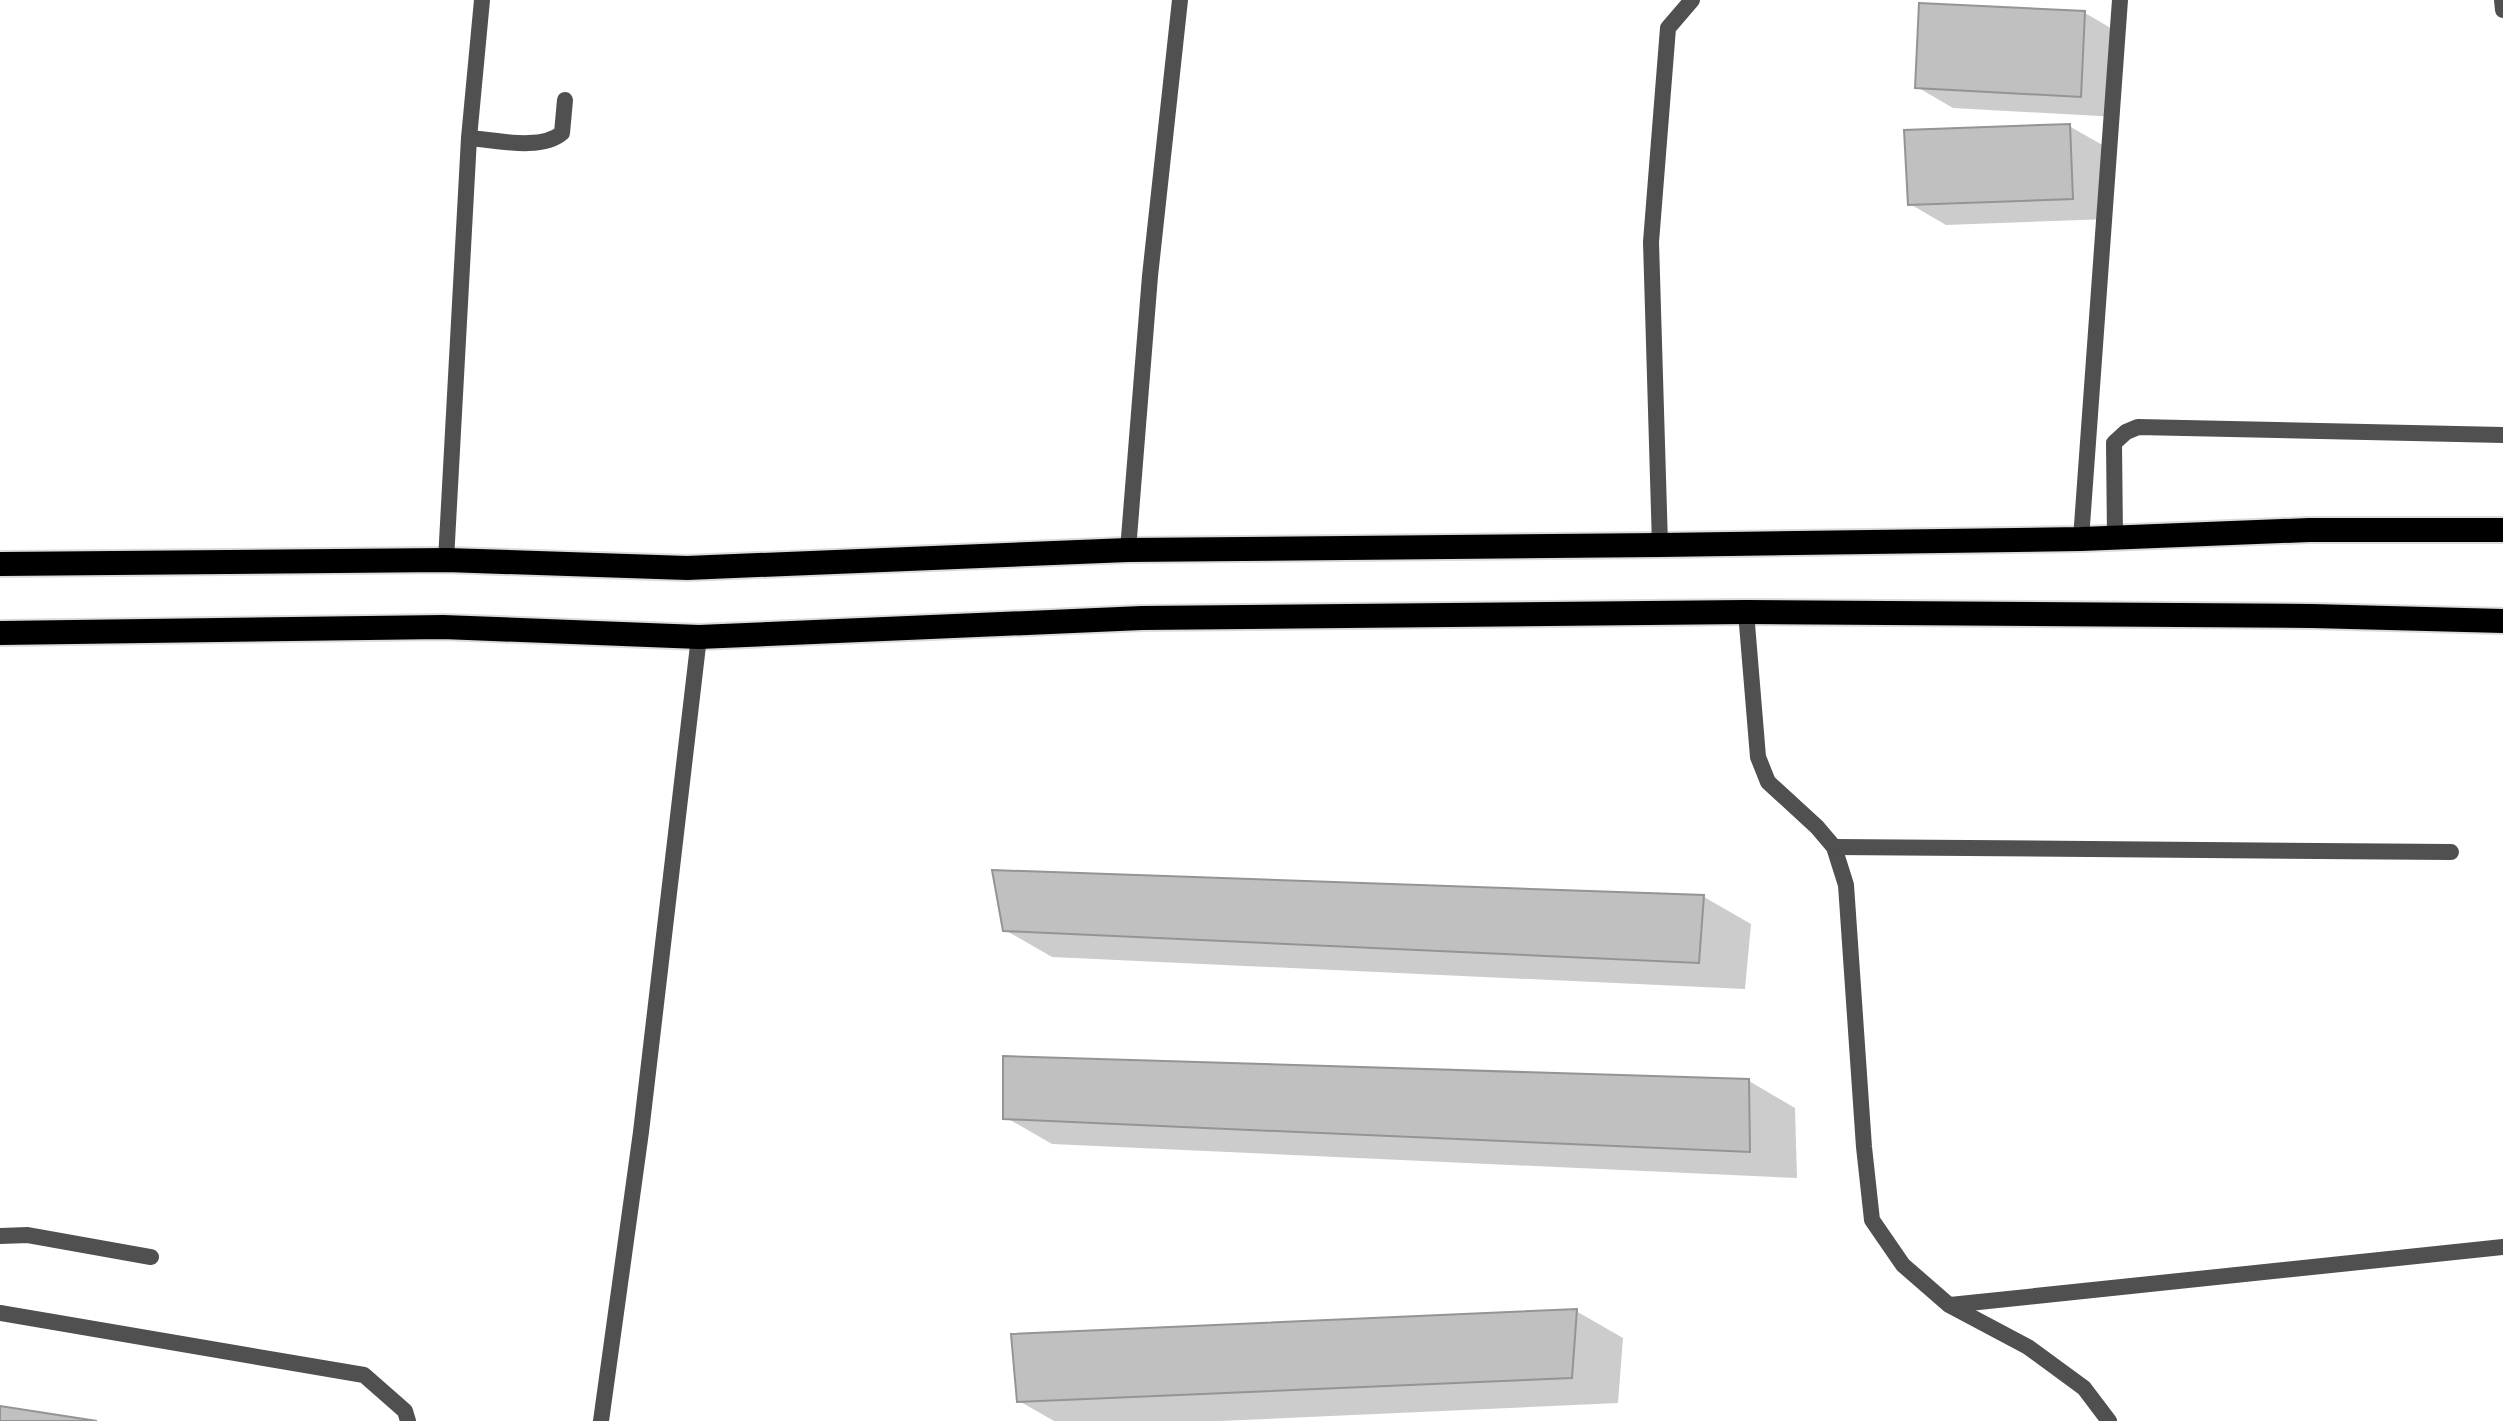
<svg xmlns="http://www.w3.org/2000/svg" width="2503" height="1421" font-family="Quicksand,sans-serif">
	<rect width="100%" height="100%" fill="#fff"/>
	<!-- shadow -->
	<g fill="#0003">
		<path d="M2085 13 2121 34 2117 117 1953 108 1917 87Z"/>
		<path d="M2069 126 2106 147 2109 219 1946 225 1910 204Z"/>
		<path d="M994 872 1704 897 1751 924 1745 989 1052 957 1005 930Z"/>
		<path d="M1749 1081 1795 1108 1797 1178 1052 1144 1005 1117Z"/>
		<path d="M1576 1311 1623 1338 1618 1403 1220 1421H1054L1019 1401Z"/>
	</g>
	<!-- building -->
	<g fill="#c0c0c0" stroke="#949494" stroke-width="2">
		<path d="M1919 3 2085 11 2081 97 1915 88Z"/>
		<path d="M2070 124 2073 199 1908 205 1904 130Z"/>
		<path d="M992 870 1704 895 1699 963 1003 931Z"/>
		<path d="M1003 1056 1749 1079 1750 1152 1003 1119Z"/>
		<path d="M1577 1309 1572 1378 1017 1402 1011 1334Z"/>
		<path d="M0 1406 97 1421H0Z"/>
	</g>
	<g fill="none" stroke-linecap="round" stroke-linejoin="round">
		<defs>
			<g id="highway">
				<path d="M0 564 446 560 687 568 1128 550 1660 545 2081 539 2309 530H2503"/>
				<path d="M0 633 443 627 699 637 1142 618 1746 612 2312 616 2503 621"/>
			</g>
		</defs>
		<!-- highway casing -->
		<use href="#highway" stroke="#dbdbdb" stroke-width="28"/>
		<!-- lane -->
		<g stroke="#505050" stroke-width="16">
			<path d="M2502 0 2503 10"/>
			<path d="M469 138C496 140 541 151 562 133L565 100"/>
			<path d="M2115 537 2114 443 2126 432 2138 427 2503 435"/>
			<path d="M1660 545 1651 242 1668 28 1692 0"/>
			<path d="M446 560 469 138 482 0"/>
			<path d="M0 1236 28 1235 151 1257"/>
			<path d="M0 1313 364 1375 405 1411 408 1421"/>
		</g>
		<!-- street -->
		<g stroke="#505050" stroke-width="16">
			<path d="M2081 539 2120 0"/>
			<path d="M1128 550 1150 276 1180 0"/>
			<path d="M1746 612 1758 757 1768 782 1817 827 1834 847 1846 885 1864 1147 1872 1220 1903 1265 1949 1305 2028 1347 2084 1388 2109 1421"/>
			<path d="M1834 847 2451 852"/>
			<path d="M1950 1305 2503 1247"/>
			<path d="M601 1421 641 1132 699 637"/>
		</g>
		<!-- highway -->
		<use href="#highway" stroke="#000" stroke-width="24"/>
	</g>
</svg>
